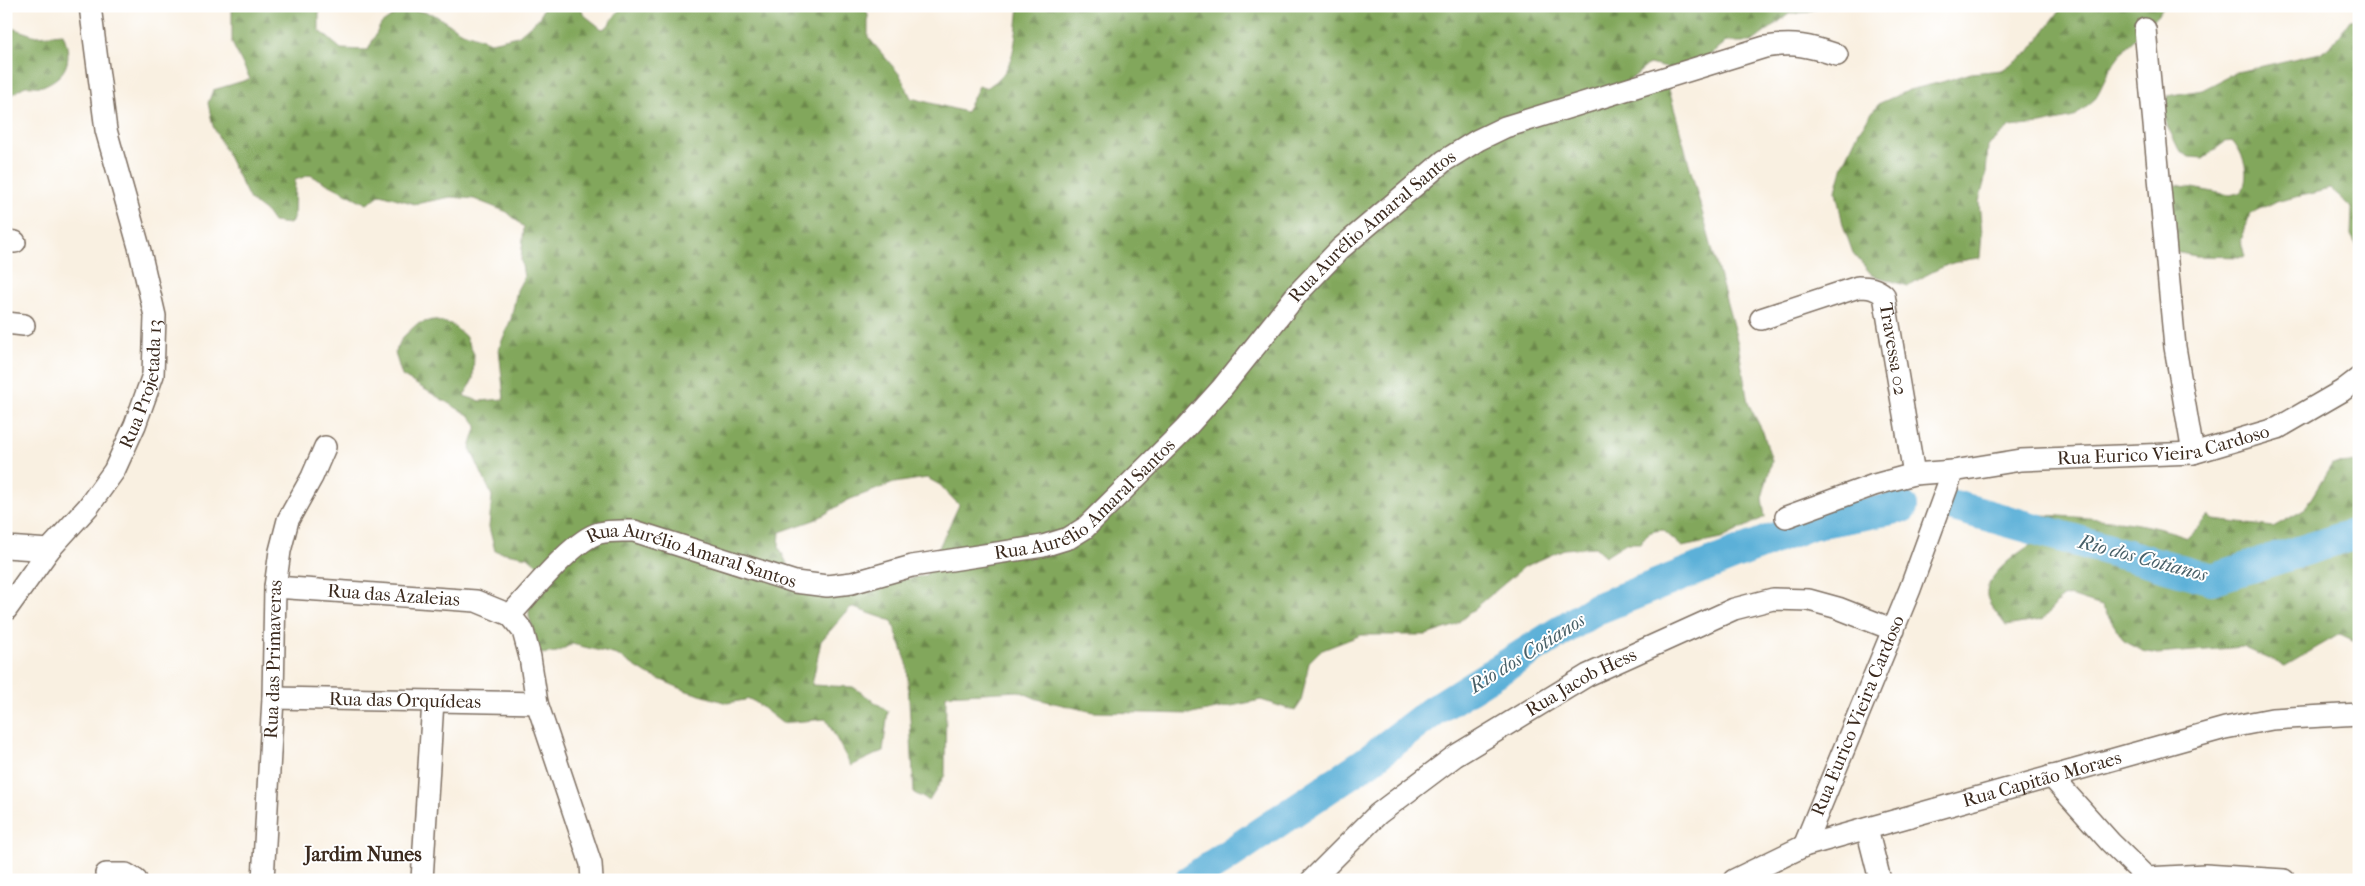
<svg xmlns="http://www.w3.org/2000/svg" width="2365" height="886" font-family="'IM FELL French Canon',serif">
	<defs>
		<pattern id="forest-firs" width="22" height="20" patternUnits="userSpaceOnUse" patternTransform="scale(1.25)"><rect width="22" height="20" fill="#82a75c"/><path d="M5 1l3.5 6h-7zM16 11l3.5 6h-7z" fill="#6c884b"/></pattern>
	</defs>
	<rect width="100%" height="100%" fill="#fff"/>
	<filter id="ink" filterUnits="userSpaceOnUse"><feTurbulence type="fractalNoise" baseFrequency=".02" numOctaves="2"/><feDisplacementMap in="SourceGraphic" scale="10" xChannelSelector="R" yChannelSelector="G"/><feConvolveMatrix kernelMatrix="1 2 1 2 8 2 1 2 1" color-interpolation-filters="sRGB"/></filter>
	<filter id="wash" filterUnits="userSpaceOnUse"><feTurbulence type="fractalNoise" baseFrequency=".0096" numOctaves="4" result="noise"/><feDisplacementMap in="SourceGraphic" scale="20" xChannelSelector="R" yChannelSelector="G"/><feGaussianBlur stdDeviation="1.12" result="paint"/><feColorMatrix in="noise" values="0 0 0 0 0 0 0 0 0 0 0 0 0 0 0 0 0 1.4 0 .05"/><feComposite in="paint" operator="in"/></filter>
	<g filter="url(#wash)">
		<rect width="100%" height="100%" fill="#f9f0e1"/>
		<!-- forest -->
		<g fill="url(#forest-firs)" stroke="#5e683d" fill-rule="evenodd">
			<path d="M232 6H319V30L341 49 368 50 381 24 404 8 433 14 460 31 491 42 518 36 539 18 544 6H581L583 14 602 29 607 27 622 6H865L868 15V37L900 75 911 98 966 112 979 86 985 88C1017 74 1015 37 1019 6H1819L1809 12 1789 14 1752 42H1726L1708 57 1680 71 1649 64 1628 82 1668 86 1738 344 1748 403 1763 432 1772 461 1762 498 1765 517 1721 539 1682 547 1663 530C1651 531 1647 532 1641 543H1626L1605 556 1595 547 1564 549 1524 567 1454 626 1426 635H1361L1320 651 1309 662 1301 702 1295 711 1261 700 1192 714 1093 712 1037 699 1019 691 946 695 945 775 929 801 914 793 907 663 892 621 851 607 821 641 812 685 853 687 888 711 883 751 851 766 826 719 782 723 755 702 747 698 745 700 727 703 687 691 647 674 617 655 572 644 557 652 541 654 529 617V603L550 576 528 557 495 551 489 527 492 496 470 448 477 425 470 416 402 376 395 353 402 338 417 324 432 320 451 324 465 336 474 354 473 379 464 396 480 401 504 399 499 348 511 319 517 290 524 277 521 260 524 227 507 212 474 199 451 197 415 204 381 194 367 204 310 175 295 180 294 217 290 224 273 222 266 212 250 200 213 126 208 103 213 90 250 79 232 43ZM927 478 940 485 959 505 926 575 841 593 794 578 779 547 780 532 817 519 848 500 894 483Z"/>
			<path d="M2063 6H2164L2147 28 2126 47 2110 69 2096 98 2074 117 2041 124 2010 127 1988 146 1986 175 1979 202 1982 233 1980 258C1952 260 1932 271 1908 286L1872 275 1853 253 1843 225 1836 191 1843 165 1859 131 1878 104 1909 90 1942 82 1971 73 2002 70 2028 53Z"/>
			<path d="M2359 19V250L2351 235 2352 208 2330 189 2275 202 2250 214 2241 241 2245 257 2196 256 2169 251 2160 182 2230 195 2242 192C2250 173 2245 157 2233 141L2225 142 2203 158 2189 157 2179 150 2165 121 2167 96 2202 90 2237 72 2319 53 2331 46 2350 20Z"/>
			<path d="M6 26 36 36 63 34C72 56 70 74 45 85 40 88 32 85 26 86 19 88 14 96 6 97Z"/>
			<path d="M2353 463 2359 468V643L2340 634 2285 666 2243 647 2157 654 2143 651 2124 641 2102 606 2070 596 2062 597 2042 620 2006 626C2001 618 1989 606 1987 596 1984 571 2032 544 2051 532L2042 515C2093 518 2140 520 2188 537L2209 516 2214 520 2273 527 2304 510 2332 464Z"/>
		</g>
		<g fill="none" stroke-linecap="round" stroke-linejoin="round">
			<!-- river -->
			<g stroke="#5cb0d8" stroke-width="32">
				<path d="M1954 506 2212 579 2359 533"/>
				<path d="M1191 880 1368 761 1433 711 1596 609 1811 524 1902 507"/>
			</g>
		</g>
	</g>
	<g filter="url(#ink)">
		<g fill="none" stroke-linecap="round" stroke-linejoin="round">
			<defs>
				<g id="minor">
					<path d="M2145 29 2175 347 2193 453"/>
					<path d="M6 241 15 242"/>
					<path id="s1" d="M1761 319 1858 287C1869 287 1876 288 1884 295L1914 474"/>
					<path d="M6 323 24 325"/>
					<path d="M1786 517 1874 485 1914 474 1953 471"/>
					<path d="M6 547 49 550"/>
					<path id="s2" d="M275 587 476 601 510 615"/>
					<path id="s3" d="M6 610 49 550 88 507 114 471 135 425 153 375 155 316 139 247 106 130 90 6"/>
					<path id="s4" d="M273 698 537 703"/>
					<path d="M2051 776 2110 842 2149 880"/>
					<path d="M1867 829 1880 880"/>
					<path id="s5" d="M1804 846 1910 589 1953 471 2021 460 2193 453 2278 428 2342 391 2359 378"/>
					<path d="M106 874H126L136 880"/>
					<path d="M2146 878 2205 875 2284 880"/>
					<path id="s6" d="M263 880 273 698 275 587 280 551 288 520 312 477 325 447"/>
					<path d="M422 880 433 701"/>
					<path id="s7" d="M592 880 591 864 537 703 530 657 523 631 510 615C530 594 573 540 599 533 610 530 622 531 634 531L795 582 827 586 852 583 912 566 1043 546 1069 538 1085 528 1185 429 1222 388 1297 294 1340 249 1444 161 1478 140 1505 127 1765 47C1794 42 1810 46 1837 55"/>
					<path id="s8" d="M1312 880 1378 814 1455 756 1588 675 1734 609 1773 599 1809 600 1838 608 1894 630"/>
					<path id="s9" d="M1734 880 1804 846 2225 728 2272 719 2359 714"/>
				</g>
			</defs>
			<!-- minor casing -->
			<use href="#minor" stroke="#7e6f62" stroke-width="24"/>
			<!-- minor -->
			<use href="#minor" stroke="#fff" stroke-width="21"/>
		</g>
	</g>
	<g text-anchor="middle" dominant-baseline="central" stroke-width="4" stroke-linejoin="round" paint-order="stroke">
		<!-- street labels -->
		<g font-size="19" fill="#3b2a1e" stroke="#fff">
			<text stroke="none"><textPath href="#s7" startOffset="1322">Rua Aurélio Amaral Santos</textPath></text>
			<text stroke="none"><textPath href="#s1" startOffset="185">Travessa 02</textPath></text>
			<text stroke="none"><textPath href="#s3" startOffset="269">Rua Projetada 13</textPath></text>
			<text stroke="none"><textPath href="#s5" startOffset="616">Rua Eurico Vieira Cardoso</textPath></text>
			<text stroke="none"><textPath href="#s7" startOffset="918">Rua Aurélio Amaral Santos</textPath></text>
			<text stroke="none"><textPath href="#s7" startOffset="498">Rua Aurélio Amaral Santos</textPath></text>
			<text stroke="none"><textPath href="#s2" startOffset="119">Rua das Azaleias</textPath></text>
			<text stroke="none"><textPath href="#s6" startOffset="221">Rua das Primaveras</textPath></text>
			<text stroke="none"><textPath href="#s8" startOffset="336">Rua Jacob Hess</textPath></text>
			<text stroke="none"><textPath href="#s4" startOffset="132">Rua das Orquídeas</textPath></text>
			<text stroke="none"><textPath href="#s5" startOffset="141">Rua Eurico Vieira Cardoso</textPath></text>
			<text stroke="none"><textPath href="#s9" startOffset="325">Rua Capitão Moraes</textPath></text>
		</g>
		<!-- water labels -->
		<g font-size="20" font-style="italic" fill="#486068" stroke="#fff">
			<text transform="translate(2143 558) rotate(15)">Rio dos Cotianos</text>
			<text transform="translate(1527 653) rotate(-32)">Rio dos Cotianos</text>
		</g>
		<!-- neighbourhood labels -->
		<g font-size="20" font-weight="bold" fill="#3b2a1e" stroke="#fff">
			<text x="363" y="854">Jardim Nunes</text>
		</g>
	</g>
	<!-- margin -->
	<rect width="2365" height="886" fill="none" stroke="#fff" stroke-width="25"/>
</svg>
